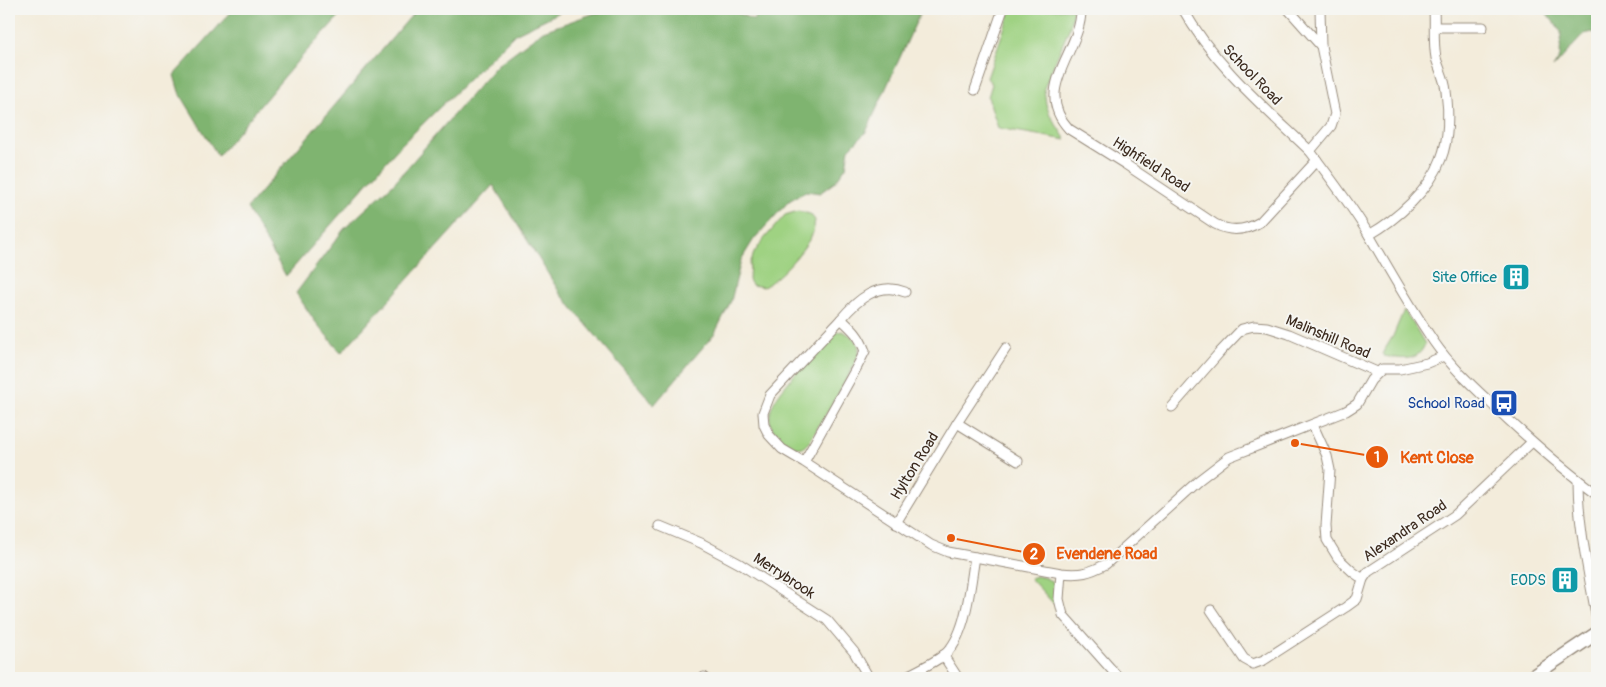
<svg xmlns="http://www.w3.org/2000/svg" width="1606" height="687" font-family="Pangolin,sans-serif">
	<rect width="100%" height="100%" fill="#f6f6f2"/>
	<filter id="ink" filterUnits="userSpaceOnUse"><feTurbulence type="fractalNoise" baseFrequency=".02" numOctaves="2"/><feDisplacementMap in="SourceGraphic" scale="10" xChannelSelector="R" yChannelSelector="G"/><feConvolveMatrix kernelMatrix="1 2 1 2 8 2 1 2 1" color-interpolation-filters="sRGB"/></filter>
	<filter id="wash" filterUnits="userSpaceOnUse"><feTurbulence type="fractalNoise" baseFrequency=".0096" numOctaves="4" result="noise"/><feDisplacementMap in="SourceGraphic" scale="20" xChannelSelector="R" yChannelSelector="G"/><feGaussianBlur stdDeviation="1.12" result="paint"/><feColorMatrix in="noise" values="0 0 0 0 0 0 0 0 0 0 0 0 0 0 0 0 0 1.4 0 .05"/><feComposite in="paint" operator="in"/></filter>
	<g filter="url(#wash)">
		<rect width="100%" height="100%" fill="#f3ecdb"/>
		<!-- green -->
		<g fill="#9fd282" stroke="#6d7e50">
			<path d="M1011 9H1073L1070 27 1044 88 1046 104 1050 115 1066 140 998 128 988 97 992 84 987 78Z"/>
			<path d="M798 211 810 214 815 220C814 225 814 231 812 235 802 253 781 276 764 287L752 285 749 280 750 264 754 253 764 239 785 215Z"/>
			<path d="M1404 310 1414 325 1425 344C1418 363 1401 359 1384 356L1382 354 1393 336Z"/>
			<path d="M842 331C851 335 859 341 859 351 858 365 819 424 810 441L804 447 792 448C780 440 768 430 770 414 771 409 773 403 776 399 781 389 826 336 835 332 837 331 840 332 842 331Z"/>
			<path d="M1037 576C1056 579 1056 587 1054 604L1030 578Z"/>
		</g>
		<!-- forest -->
		<g fill="#7fb470" stroke="#5d6f47">
			<path d="M234 9H346L295 64 218 156 179 92 174 75Z"/>
			<path d="M417 9H566L515 34 400 146 286 276 247 208Z"/>
			<path d="M635 9H728L754 20 759 9H922L866 132 849 149 846 167 835 182 820 193 806 191 789 201 754 239 741 260 731 301 715 333 654 405 560 293 493 185 341 353 314 320 296 293 344 229 393 184 497 65 543 31 595 13 631 11Z"/>
			<path d="M1543 9H1597V36L1593 32 1584 34 1553 68 1560 57 1561 31Z"/>
		</g>
	</g>
	<g filter="url(#ink)">
		<g fill="none" stroke-linecap="round" stroke-linejoin="round">
			<defs>
				<g id="street">
					<path d="M1081 9C1082 51 1031 88 1069 129L1125 164 1215 224C1230 232 1245 231 1260 222L1317 160"/>
					<path d="M1183 9C1214 65 1264 107 1310 151 1330 178 1352 206 1369 235 1390 271 1410 307 1434 342 1452 368 1476 389 1499 411 1530 440 1562 469 1597 494"/>
					<path d="M1288 9 1321 46 1335 114 1331 126 1310 151"/>
					<path d="M1320 9 1321 46"/>
					<path d="M1435 27H1483"/>
					<path d="M975 90 1003 9"/>
					<path d="M1369 235C1397 219 1430 190 1441 159 1449 139 1449 112 1446 91 1445 79 1439 69 1436 58 1433 42 1435 25 1434 9"/>
					<path d="M841 319C857 300 878 281 905 292"/>
					<path d="M1172 407 1220 352 1242 329 1254 326 1267 327 1289 334 1377 372"/>
					<path d="M957 423 1018 461"/>
					<path d="M1313 425 1327 456 1330 470 1326 526 1327 540 1338 558 1353 572 1363 579"/>
					<path d="M804 462 782 449 769 435 764 425 763 413 770 395 841 319C853 330 859 335 865 351L858 365 804 462 931 545 948 552 1061 573C1081 575 1089 573 1106 564L1199 480 1229 457 1346 411 1357 404 1371 380 1382 369H1400L1427 363 1444 356"/>
					<path d="M1578 480C1578 527 1589 574 1597 620"/>
					<path d="M896 523 957 423 1006 348"/>
					<path d="M660 526 701 543 740 564 827 620 854 652 869 678"/>
					<path d="M1061 573 1059 599 1063 615 1119 678"/>
					<path d="M1211 610 1244 659 1253 664 1264 660 1346 607 1357 599 1363 579 1368 572 1455 515 1532 442"/>
					<path d="M943 655 958 678"/>
					<path d="M704 677 705 678"/>
					<path d="M903 678C916 671 932 664 944 655 967 636 970 585 975 557"/>
				</g>
				<path id="secondary" d="M1530 678 1597 633"/>
			</defs>
			<!-- street casing -->
			<use href="#street" stroke="#978b7c" stroke-width="11"/>
			<!-- secondary casing -->
			<use href="#secondary" stroke="#978b7c" stroke-width="15"/>
			<!-- street -->
			<use href="#street" stroke="#fff" stroke-width="9"/>
			<!-- secondary -->
			<use href="#secondary" stroke="#fff" stroke-width="12"/>
		</g>
	</g>
	<!-- icons -->
	<defs>
		<symbol id="building-square" viewBox="-11 -11 22 22"><rect x="-9" y="-9" width="18" height="18" rx="4" fill="#0f9aa8" stroke="#f6f6f2"/><path d="M-4-6H4V6H1V3H-1V6H-4ZM-2.5-4.3h1.7v1.8h-1.7ZM.8-4.3h1.7v1.8H.8ZM-2.5-1h1.7V.8h-1.7ZM.8-1h1.7V.8H.8Z" fill="#fff"/></symbol>
		<symbol id="bus-square" viewBox="-11 -11 22 22"><rect x="-9" y="-9" width="18" height="18" rx="4" fill="#1a4fb4" stroke="#f6f6f2"/><path d="M-5-6H5V4H4V6H2V4H-2V6H-4V4H-5ZM-3.5-4V0h7V-4ZM-3.5 1.2v1.5H-2V1.2ZM2 1.2v1.5H3.5V1.2Z" fill="#fff"/></symbol>
	</defs>
	<g fill-rule="evenodd">
		<use href="#building-square" x="1500" y="261" width="32" height="32"/>
		<use href="#bus-square" x="1488" y="387" width="32" height="32"/>
		<use href="#building-square" x="1549" y="564" width="32" height="32"/>
	</g>
	<g text-anchor="middle" dominant-baseline="central" stroke-width="4" stroke-linejoin="round" paint-order="stroke">
		<!-- street labels -->
		<g font-size="15" fill="#3b2a1e" stroke="#f6f6f2">
			<text transform="translate(1252 75) rotate(46)">School Road</text>
			<text transform="translate(1151 165) rotate(33)">Highfield Road</text>
			<text transform="translate(1328 337) rotate(23)">Malinshill Road</text>
			<text transform="translate(915 466) rotate(-58)">Hylton Road</text>
			<text transform="translate(1405 531) rotate(-34)">Alexandra Road</text>
			<text transform="translate(784 576) rotate(33)">Merrybrook</text>
		</g>
		<!-- culture labels -->
		<g font-size="15" fill="#0d838f" stroke="#f6f6f2" text-anchor="end">
			<text x="1497" y="277">Site Office</text>
			<text x="1546" y="580">EODS</text>
		</g>
		<!-- transit labels -->
		<g font-size="15" fill="#164399" stroke="#f6f6f2" text-anchor="end">
			<text x="1485" y="403">School Road</text>
		</g>
	</g>
	<!-- callouts -->
	<path fill="none" stroke="#e8590c" stroke-width="2" d="M1295 443L1377 457M951 538L1034 554"/>
	<g fill="#e8590c" stroke="#f6f6f2" stroke-width="2">
		<circle cx="1295" cy="443" r="5"/>
		<circle cx="951" cy="538" r="5"/>
		<circle cx="1377" cy="457" r="12"/>
		<circle cx="1034" cy="554" r="12"/>
	</g>
	<g font-size="15" text-anchor="middle" font-weight="bold" fill="#fff">
		<text x="1377" y="462">1</text>
		<text x="1034" y="559">2</text>
	</g>
	<g font-size="16" text-anchor="middle" font-weight="bold" fill="#e8590c" stroke="#f6f6f2" stroke-width="4" stroke-linejoin="round" paint-order="stroke">
		<text x="1437" y="463">Kent Close</text>
		<text x="1107" y="559">Evendene Road</text>
	</g>
	<!-- margin -->
	<rect width="1606" height="687" fill="none" stroke="#f6f6f2" stroke-width="30"/>
</svg>
